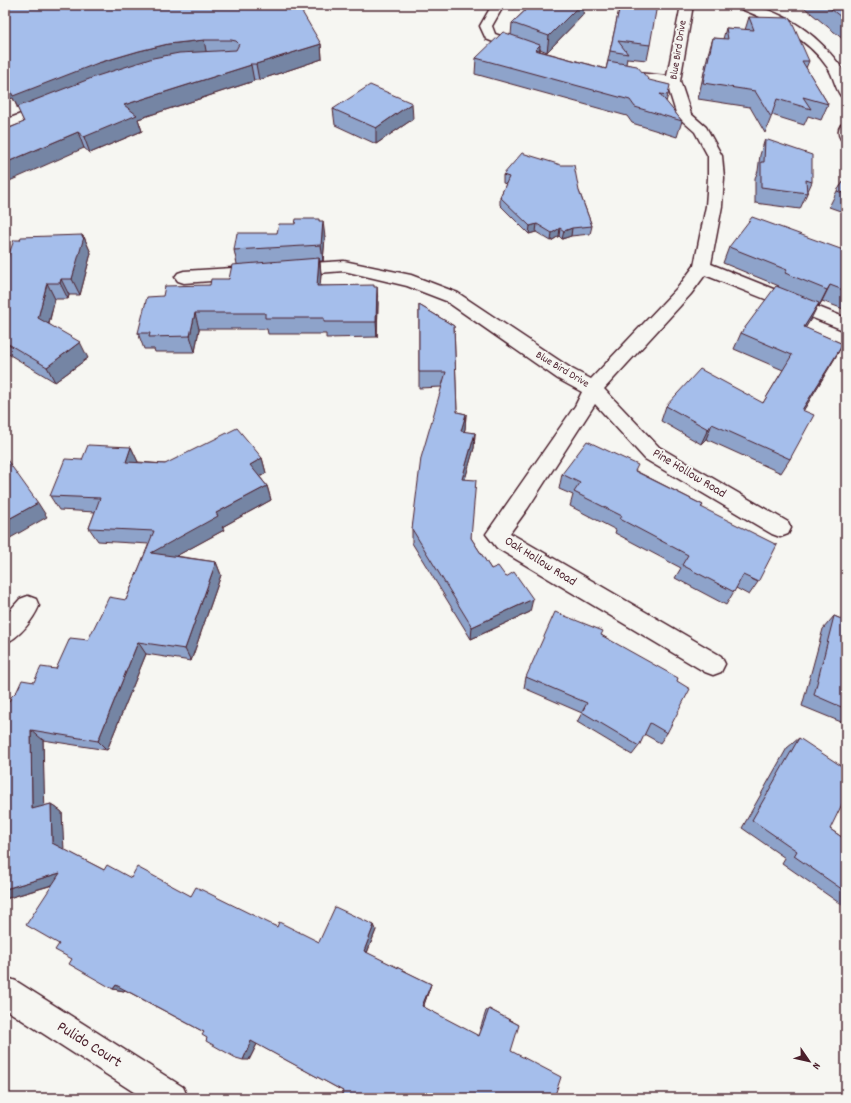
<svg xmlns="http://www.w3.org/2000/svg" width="851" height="1103" font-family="Dekko,sans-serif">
	<rect width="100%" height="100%" fill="#f6f6f2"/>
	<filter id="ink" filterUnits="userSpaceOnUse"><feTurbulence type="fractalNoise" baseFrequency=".025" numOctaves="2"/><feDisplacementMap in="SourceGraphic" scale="8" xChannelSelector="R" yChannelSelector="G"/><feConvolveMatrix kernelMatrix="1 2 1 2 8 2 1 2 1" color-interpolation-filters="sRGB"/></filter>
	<g filter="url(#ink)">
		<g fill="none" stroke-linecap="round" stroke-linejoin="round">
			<defs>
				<g id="minor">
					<path d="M492 5H504L492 26 495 34 528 46 529 49 528 52H518L486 39 480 26Z"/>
					<path d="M681 5H693L680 81 691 114 706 127 722 156 724 178 722 206 711 264 846 318V331L705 275 691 294 604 389 659 447 788 522 791 528 788 534 780 537 772 534 645 459 595 404 528 508 510 533 721 656 725 664 721 672 713 675 705 672 497 548 486 534 575 406 582 392 558 379 446 301 407 286 344 271 184 283 178 281 175 277 178 273 184 271 344 261 411 275 458 293 572 369 591 379 679 286 694 266 706 206 708 178V156L695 132 677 116 667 84 618 79 613 78 611 75 613 72 618 71 667 76Z"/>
					<path d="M737 5C774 5 811 29 834 58 838 63 844 70 846 76 848 82 846 91 846 97L841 96C835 88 834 77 828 68 806 36 773 22 739 8Z"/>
					<path d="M50 103 55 104 57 107 55 110 5 129V120Z"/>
					<path d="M846 124V140L841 139C838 135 838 129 841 125Z"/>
					<path d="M28 596 36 599 39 606C33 620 19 638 5 643V616L20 599Z"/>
					<path d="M5 977 16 981 183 1087 188 1098H143L5 1009Z"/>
				</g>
			</defs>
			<!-- minor casing -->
			<use href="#minor" stroke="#4a1f2b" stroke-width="3"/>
			<!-- minor -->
			<use href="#minor" fill="#f6f6f2" fill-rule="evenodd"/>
		</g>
		<!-- wall -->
		<g fill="#8ea3ca" stroke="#4a1f2b">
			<path d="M5 5 321 44 322 59 259 80H254V81L138 119 142 131 90 153 84 148 24 122 13 98Z"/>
			<path d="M531 5H584L583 15 547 52 540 49V51L606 69 620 5 650 45 647 60 627 58 626 64 668 95 666 102 682 121 677 137 632 123 627 116 475 74 476 58 511 35 512 23Z"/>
			<path d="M801 5H846V42L844 40Z"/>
			<path d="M749 17 809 61 806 68 828 104 821 120 808 116 804 125 772 115 765 133 750 107 698 99 708 54 713 38 723 39 726 28 745 30Z"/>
			<path d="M333 109 413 119 376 144 335 125Z"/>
			<path d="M765 139 812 182 800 209 755 203V178L758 171 760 155Z"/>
			<path d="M503 175 579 191 592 226 590 234 571 236 562 239 559 236 551 241 536 232 529 234 500 205V197L506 184 503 183Z"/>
			<path d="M846 178V213L829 207 837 191Z"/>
			<path d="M320 221 325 237 323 261H320L321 274 320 286 374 287 378 303 377 337 326 338V334H268L267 329H199L195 352H155L154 349H144L138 333 163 296 210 285 229 279 237 264 234 250 277 233 295 224Z"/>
			<path d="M82 235 83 237H84L91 253 80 295H69L68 299H55L49 324 88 358 55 382 5 352V265Z"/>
			<path d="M729 247 846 251V310L822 301 819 306 818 305 805 328 843 344 803 411 790 459 781 473 706 439 701 444 661 421 666 406 763 403 783 370 734 349 741 333 779 286 723 263Z"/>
			<path d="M419 305 454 326 457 412 466 414 465 429 464 432 475 433 474 448 465 479 471 538 491 569 530 612 471 639 412 543V529L442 387 419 388Z"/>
			<path d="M131 447 138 462 165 464 262 458 266 473 260 477 267 486 271 500 222 527 224 530 176 556 216 562 221 575 191 661 146 654 107 750 43 740 44 806 51 804 62 812 63 849 104 870 131 878 191 896 319 942 374 925 376 930 367 953 431 984 430 987 423 1007 478 1036 486 1011 489 1009 519 1025 343 1091 257 1044 249 1060 207 1038 204 1032 125 990 124 991 113 989 72 959 59 944 53 885 5 899V710L34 682 56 669 88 640 126 600 149 544 98 541 89 528 95 512 59 510 50 496 82 460Z"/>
			<path d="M636 471 703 505 701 508 758 582 749 595 736 588 726 605 675 578 681 568 615 533 616 530 570 506 573 495 559 489 562 474Z"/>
			<path d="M834 616 846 621V724L802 706 823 629Z"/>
			<path d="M601 635 677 681 667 733 660 743 644 734 639 746 632 755 577 722 582 713 524 688 526 677Z"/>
			<path d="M799 738 830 829 846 840V903L842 905 782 863 785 858 742 828 787 748Z"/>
		</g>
		<!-- shaded-wall -->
		<g fill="#7485a4" stroke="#4a1f2b">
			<path d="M580 5H584L583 15 547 52 549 36Z"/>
			<path d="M204 40 207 56 20 112 13 98 5 101V82L98 63 139 51 168 44Z"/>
			<path d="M321 44 322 59 259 80 256 64Z"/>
			<path d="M540 45 539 61 535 50Z"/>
			<path d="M251 65 254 81 138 119 142 131 90 153 84 137 124 105Z"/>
			<path d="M412 103 413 119 376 144V128Z"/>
			<path d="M78 132 84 148 5 183V163Z"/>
			<path d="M323 221 325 237 323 261 321 245Z"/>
			<path d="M537 224 536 232 529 234 530 226Z"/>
			<path d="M560 228 559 236 551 241 552 233Z"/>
			<path d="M572 228 571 236 562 239 564 231Z"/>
			<path d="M82 235 84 239V237L91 253 80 295 72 279Z"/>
			<path d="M319 258 321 274 319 302 317 286Z"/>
			<path d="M61 279 69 295 68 299 60 283Z"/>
			<path d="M47 283 55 299 46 334 38 318Z"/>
			<path d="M830 285 822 301 819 306 827 290Z"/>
			<path d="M377 287 378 303 377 337 376 322Z"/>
			<path d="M819 303 811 319 796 343 804 327Z"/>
			<path d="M195 313 199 329 195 352 190 336Z"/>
			<path d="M80 342 88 358 55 382 47 367Z"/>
			<path d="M843 344 834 360 794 426 802 410Z"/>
			<path d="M466 414 465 429 460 446 461 431Z"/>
			<path d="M712 424 706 439 701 444 708 429Z"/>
			<path d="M475 433 474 448 461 493 462 479Z"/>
			<path d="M131 447 138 462 134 476 126 462Z"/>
			<path d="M262 458 266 473 255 479 250 465Z"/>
			<path d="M267 486 271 500 222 527 224 530 158 566 151 553 216 513Z"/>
			<path d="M38 503 47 517 5 541V521Z"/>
			<path d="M216 562 221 575 191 661 185 649Z"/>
			<path d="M533 599 530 612 471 639 472 627Z"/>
			<path d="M138 642 146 654 107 750 98 741Z"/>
			<path d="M31 730 43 740 45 817 32 809Z"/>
			<path d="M51 804 62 812 64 850 52 843Z"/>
			<path d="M60 873 72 879 5 899V889Z"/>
			<path d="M374 925 376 930 366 955 364 951Z"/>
			<path d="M431 984 423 1008 422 1006Z"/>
			<path d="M116 985 127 988 124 991 113 989Z"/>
			<path d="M251 1041 258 1042 249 1060H243Z"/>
		</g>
		<!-- building -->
		<g fill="#a5beeb" stroke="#4a1f2b">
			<path d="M5 5H298L321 44 256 64H250L251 65 124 105 137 115 84 137 78 132 5 163V130L24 122 17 107 97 76 153 58 179 53 236 50 239 44 236 41 231 40H204L168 44 139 51 98 63 13 96 7 82H5Z"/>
			<path d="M531 5H580L549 36 512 23Z"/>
			<path d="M620 5H657L650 45 618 41 628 54 610 51Z"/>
			<path d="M826 5H846V21Z"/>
			<path d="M749 17 790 18 809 61H802L828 104 803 97 811 109 777 99 771 117 755 91 703 83 713 38 728 39 726 28 754 30Z"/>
			<path d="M503 32 540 45 535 50 606 69 608 61 637 66 649 80 670 85 668 95 660 94 682 121 635 107 630 100 476 58Z"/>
			<path d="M370 85 412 103 376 128 333 109Z"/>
			<path d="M765 139 812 155V182L806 180 807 193 761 187V162H764Z"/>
			<path d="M522 153 561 165H574L579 191 592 226 572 228 564 231 560 228 552 233 537 224 530 226 500 197 509 177 503 175Z"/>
			<path d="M846 178V194L837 191Z"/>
			<path d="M752 217 846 251V291L830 285 827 290 785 273 787 270 729 247Z"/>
			<path d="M296 219H319V221H323L321 245 234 250 237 233H277L279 224H295Z"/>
			<path d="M82 235V237H84L72 279H61L60 283H47L38 318 80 342 47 367 5 342V265L14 240H20L21 237Z"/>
			<path d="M319 258 317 286 374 285V287H377L376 322H324V318H265V313H195L190 336 149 337 150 333H138L147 297 163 296 165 286 210 285 211 279H229L232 265Z"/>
			<path d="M776 286 819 303 804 327 843 344 802 410 814 415 790 459 712 424 708 429 666 406 700 369 763 403 792 355 741 333Z"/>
			<path d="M419 305 454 326 457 412 466 414 461 431 475 433 462 479 476 480 471 538 491 569 498 566 506 577 514 572 533 599 472 627 412 529 421 458 446 372H419Z"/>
			<path d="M237 428 262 458 250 465 267 486 216 513 218 516 151 553 216 562 185 649 138 642 98 741 31 730 32 809 51 804 52 843 104 870 107 865 131 878 137 867 191 896 196 887 277 927 279 922 319 942 335 907 374 925 364 951 431 984 422 1006 479 1036 489 1009 519 1025 511 1051 561 1077 554 1098H340L343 1091 251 1041 243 1060 236 1058 206 1041 207 1038 202 1035 204 1032 116 985 113 989 69 964 72 959 55 950 59 944 26 925 60 873 5 889V710L11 697 17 691 22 680 34 682 41 667 56 669 70 638 88 640 109 597 126 600 154 531 89 528 100 498 50 496 65 459 82 460 88 445 131 447 126 462 165 464Z"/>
			<path d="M587 441 638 465 635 471 703 505 701 507 777 545 758 582 743 575 734 592 682 565 688 555 620 519 622 516 574 492 580 483 562 474Z"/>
			<path d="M5 457 38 503 5 521Z"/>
			<path d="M555 612 603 631 601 635 678 678 677 681 690 689 667 733 650 723 639 746 582 712 587 703 526 677Z"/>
			<path d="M834 616 846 621V709L814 695Z"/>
			<path d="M799 738 846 769V796L830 829 846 840V892L794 856 797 851 752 820Z"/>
		</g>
	</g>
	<g text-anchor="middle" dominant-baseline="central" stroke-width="4" stroke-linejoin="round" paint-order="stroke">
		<!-- far-street labels -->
		<g font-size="11" fill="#4a1f2b" stroke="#f6f6f2">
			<text transform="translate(679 50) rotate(-81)">Blue Bird Drive</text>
			<text transform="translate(562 370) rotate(31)">Blue Bird Drive</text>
		</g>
		<!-- street labels -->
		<g font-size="13" fill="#4a1f2b" stroke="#f6f6f2">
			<text transform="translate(689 474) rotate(31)">Pine Hollow Road</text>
			<text transform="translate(540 562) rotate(32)">Oak Hollow Road</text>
		</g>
		<!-- near-street labels -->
		<g font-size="16" fill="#4a1f2b" stroke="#f6f6f2">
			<text transform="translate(89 1045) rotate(32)">Pulido Court</text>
		</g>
	</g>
	<!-- margin -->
	<rect width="851" height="1103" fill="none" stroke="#f6f6f2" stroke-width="20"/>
	<rect x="10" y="10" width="831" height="1083" fill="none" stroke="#4a1f2b" stroke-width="1.5" filter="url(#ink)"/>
	<!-- north arrow -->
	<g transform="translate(809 1061) rotate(124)" stroke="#f6f6f2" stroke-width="3" paint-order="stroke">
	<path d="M0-3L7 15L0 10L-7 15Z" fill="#4a1f2b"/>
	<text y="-6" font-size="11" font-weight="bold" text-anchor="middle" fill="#4a1f2b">N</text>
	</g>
</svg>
